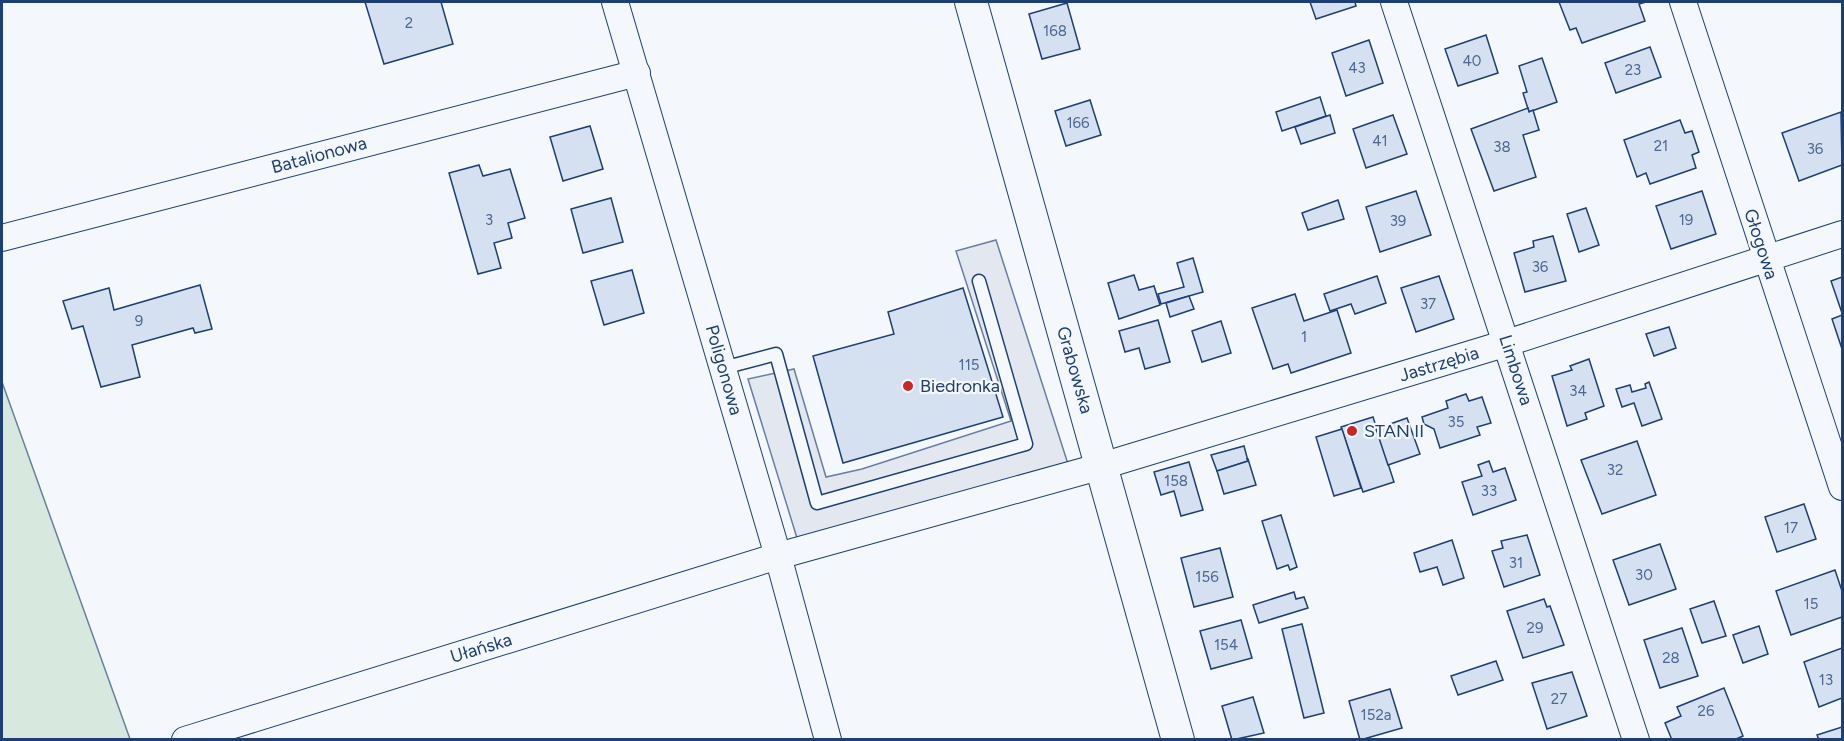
<svg xmlns="http://www.w3.org/2000/svg" width="1844" height="741" font-family="Figtree,sans-serif">
	<rect width="100%" height="100%" fill="#f4f7fb"/>
	<!-- green -->
	<path fill="#d7e8df" stroke="#687fa3" stroke-width="1.5" d="M2 382 130 739H2Z"/>
	<!-- parking -->
	<path fill="#e3e8f0" stroke="#687fa3" stroke-width="1.5" d="M996 240 1068 464 797 538 748 379 794 369 826 477 862 469 1011 421 956 251Z"/>
	<!-- building -->
	<g fill="#d5e0f0" stroke="#1d3f73" stroke-width="1.5">
		<path d="M365 2H441L453 44 384 64Z"/>
		<path d="M1310 2H1355L1356 6 1316 19Z"/>
		<path d="M1559 2H1646L1639 4 1645 21 1582 43 1576 28 1570 30Z"/>
		<path d="M1067 3 1080 49 1042 59 1029 14Z"/>
		<path d="M1486 35 1498 73 1458 86 1445 49Z"/>
		<path d="M1369 40 1383 83 1346 96 1332 53Z"/>
		<path d="M1650 47 1661 77 1616 93 1605 63Z"/>
		<path d="M1542 58 1557 102 1529 112 1523 93 1527 92 1519 66Z"/>
		<path d="M1320 97 1326 116 1282 131 1276 112Z"/>
		<path d="M1090 100 1101 135 1066 146 1055 111Z"/>
		<path d="M1528 108 1529 112 1533 110 1539 130 1523 135 1536 177 1494 191 1471 129Z"/>
		<path d="M1841 112 1842 165 1799 181 1782 133Z"/>
		<path d="M1330 115 1335 133 1301 144 1295 127Z"/>
		<path d="M1393 115 1407 154 1366 168 1353 129Z"/>
		<path d="M1680 120 1685 133 1692 131 1699 152 1692 155 1696 168 1650 184 1646 173 1637 177 1624 140Z"/>
		<path d="M590 126 603 169 563 181 550 137Z"/>
		<path d="M479 165 483 176 510 169 525 218 508 223 512 238 494 243 501 268 478 274 449 173Z"/>
		<path d="M1416 191 1431 235 1380 252 1366 207Z"/>
		<path d="M1702 191 1716 234 1671 249 1656 206Z"/>
		<path d="M611 198 623 242 583 253 571 209Z"/>
		<path d="M1338 200 1344 219 1308 230 1302 213Z"/>
		<path d="M1586 208 1599 245 1579 252 1567 214Z"/>
		<path d="M1553 236 1566 281 1525 292 1514 253 1534 247 1533 241Z"/>
		<path d="M1193 258 1203 292 1161 304 1158 294 1184 287 1177 263Z"/>
		<path d="M632 270 644 313 604 325 591 281Z"/>
		<path d="M1134 275 1139 290 1154 286 1160 305 1119 319 1108 283Z"/>
		<path d="M1377 276 1386 303 1355 314 1351 304 1330 311 1324 294Z"/>
		<path d="M1439 276 1454 319 1416 332 1401 288Z"/>
		<path d="M1842 277V313L1831 281Z"/>
		<path d="M200 285 212 329 195 333 193 328 132 345 140 377 101 387 83 326 72 329 63 301 109 288 114 310Z"/>
		<path d="M963 288 1003 417 843 463 813 356 894 334 888 312Z"/>
		<path d="M1295 294 1304 321 1337 310 1351 353 1291 373 1288 364 1273 369 1252 308Z"/>
		<path d="M1189 296 1194 309 1170 317 1166 303Z"/>
		<path d="M1842 315V349L1832 319Z"/>
		<path d="M1158 320 1170 362 1145 369 1139 348 1125 352 1119 331Z"/>
		<path d="M1221 321 1231 353 1202 362 1192 331Z"/>
		<path d="M1669 327 1676 348 1654 356 1646 334Z"/>
		<path d="M1589 359 1604 406 1585 413 1587 419 1567 426 1552 376 1572 370 1570 366Z"/>
		<path d="M1649 382 1662 419 1642 426 1634 403 1622 407 1616 389 1630 385 1632 392 1646 388 1645 384Z"/>
		<path d="M1466 394 1469 401 1482 397 1491 423 1477 427 1480 435 1440 448 1434 429 1424 424 1422 417 1448 408 1446 401Z"/>
		<path d="M1373 417 1394 482 1363 492 1341 427Z"/>
		<path d="M1407 418 1420 454 1388 465 1376 429Z"/>
		<path d="M1342 429 1361 488 1334 496 1316 437Z"/>
		<path d="M1637 441 1656 495 1602 514 1581 460Z"/>
		<path d="M1244 446 1248 461 1217 471 1211 455Z"/>
		<path d="M1247 459H1248L1256 485 1224 494 1217 471 1248 461Z"/>
		<path d="M1489 461 1493 472 1505 468 1516 500 1473 515 1462 482 1482 476 1478 465Z"/>
		<path d="M1189 462 1203 510 1181 516 1174 491 1161 495 1154 472Z"/>
		<path d="M1804 504 1816 539 1777 552 1765 517Z"/>
		<path d="M1281 515 1297 567 1290 570 1288 565 1277 569 1262 521Z"/>
		<path d="M1527 535 1540 575 1504 587 1492 551 1503 548 1501 541Z"/>
		<path d="M1452 540 1464 578 1443 585 1437 567 1420 572 1414 553Z"/>
		<path d="M1660 544 1676 589 1629 605 1613 560Z"/>
		<path d="M1220 548 1233 597 1194 607 1181 558Z"/>
		<path d="M1835 570 1842 591V617L1791 635 1776 591Z"/>
		<path d="M1294 592 1296 599 1304 597 1308 608 1259 623 1253 605Z"/>
		<path d="M1544 599 1547 607 1550 606 1564 645 1523 658 1507 611Z"/>
		<path d="M1714 601 1726 636 1702 643 1690 609Z"/>
		<path d="M1241 620 1252 658 1211 669 1200 631Z"/>
		<path d="M1302 624 1324 713 1304 718 1282 629Z"/>
		<path d="M1759 626 1768 654 1743 663 1733 635Z"/>
		<path d="M1682 628 1698 676 1660 688 1644 640Z"/>
		<path d="M1842 648V698L1819 707 1804 662Z"/>
		<path d="M1496 661 1503 680 1458 695 1451 676Z"/>
		<path d="M1572 672 1587 716 1547 729 1532 683Z"/>
		<path d="M1724 688 1743 736 1734 740H1672L1665 723 1681 716 1677 707Z"/>
		<path d="M1390 689 1402 728 1360 740 1349 701Z"/>
		<path d="M1253 697 1264 733 1232 740 1222 706Z"/>
		<path d="M1842 727V740H1819L1817 735Z"/>
	</g>
	<g fill="none" stroke-linecap="round" stroke-linejoin="round">
		<defs>
			<path id="service" d="M723 368 776 354 817 503 1026 444 979 281"/>
			<g id="minor">
				<path d="M615 2 778 556 828 740"/>
				<path d="M1394 2 1636 740"/>
				<path d="M1683 2 1842 487"/>
				<path d="M2 238 637 73"/>
				<path d="M185 740 778 556 1102 466 1507 343 1842 234"/>
			</g>
			<path id="tertiary" d="M971 2 1178 740"/>
		</defs>
		<!-- service casing -->
		<use href="#service" stroke="#1d3f73" stroke-width="15"/>
		<!-- minor casing -->
		<use href="#minor" stroke="#1d3f73" stroke-width="28"/>
		<!-- tertiary casing -->
		<use href="#tertiary" stroke="#1d3f73" stroke-width="34"/>
		<!-- service -->
		<use href="#service" stroke="#f4f7fb" stroke-width="12"/>
		<!-- minor -->
		<use href="#minor" stroke="#f4f7fb" stroke-width="26"/>
		<!-- tertiary -->
		<use href="#tertiary" stroke="#f4f7fb" stroke-width="32"/>
	</g>
	<!-- markers -->
	<g fill="#c62828" stroke="#f4f7fb" stroke-width="2">
		<circle cx="908" cy="386" r="6"/>
		<circle cx="1352" cy="431" r="6"/>
	</g>
	<g text-anchor="middle" dominant-baseline="central" stroke-width="4.5" stroke-linejoin="round" paint-order="stroke">
		<!-- number labels -->
		<g font-size="15" fill="#4b6792">
			<text x="409" y="23">2</text>
			<text x="1055" y="31">168</text>
			<text x="1472" y="61">40</text>
			<text x="1357" y="68">43</text>
			<text x="1633" y="70">23</text>
			<text x="1078" y="123">166</text>
			<text x="1380" y="141">41</text>
			<text x="1661" y="146">21</text>
			<text x="1502" y="147">38</text>
			<text x="1815" y="149">36</text>
			<text x="489" y="220">3</text>
			<text x="1686" y="220">19</text>
			<text x="1398" y="221">39</text>
			<text x="1540" y="267">36</text>
			<text x="1428" y="304">37</text>
			<text x="139" y="321">9</text>
			<text x="1304" y="337">1</text>
			<text x="969" y="365">115</text>
			<text x="1578" y="391">34</text>
			<text x="1456" y="422">35</text>
			<text x="1615" y="470">32</text>
			<text x="1176" y="481">158</text>
			<text x="1489" y="491">33</text>
			<text x="1791" y="528">17</text>
			<text x="1516" y="563">31</text>
			<text x="1644" y="575">30</text>
			<text x="1207" y="577">156</text>
			<text x="1811" y="604">15</text>
			<text x="1535" y="628">29</text>
			<text x="1226" y="645">154</text>
			<text x="1671" y="658">28</text>
			<text x="1826" y="680">13</text>
			<text x="1559" y="699">27</text>
			<text x="1706" y="711">26</text>
			<text x="1376" y="715">152a</text>
		</g>
		<!-- street labels -->
		<g font-size="18" fill="#1d3f73" stroke="#f4f7fb">
			<text transform="translate(319 155) rotate(-15)">Batalionowa</text>
			<text transform="translate(1761 244) rotate(72)">Głogowa</text>
			<text transform="translate(1439 364) rotate(-17)">Jastrzębia</text>
			<text transform="translate(724 370) rotate(74)">Poligonowa</text>
			<text transform="translate(1075 370) rotate(74)">Grabowska</text>
			<text transform="translate(1516 370) rotate(72)">Limbowa</text>
			<text transform="translate(481 648) rotate(-17)">Ułańska</text>
		</g>
		<!-- poi labels -->
		<g font-size="18" fill="#1d3f73" stroke="#f4f7fb" text-anchor="start">
			<text x="920" y="386">Biedronka</text>
			<text x="1364" y="431">STAN II</text>
		</g>
	</g>
	<!-- border -->
	<rect width="1844" height="741" fill="none" stroke="#1d3f73" stroke-width="6"/>
</svg>
